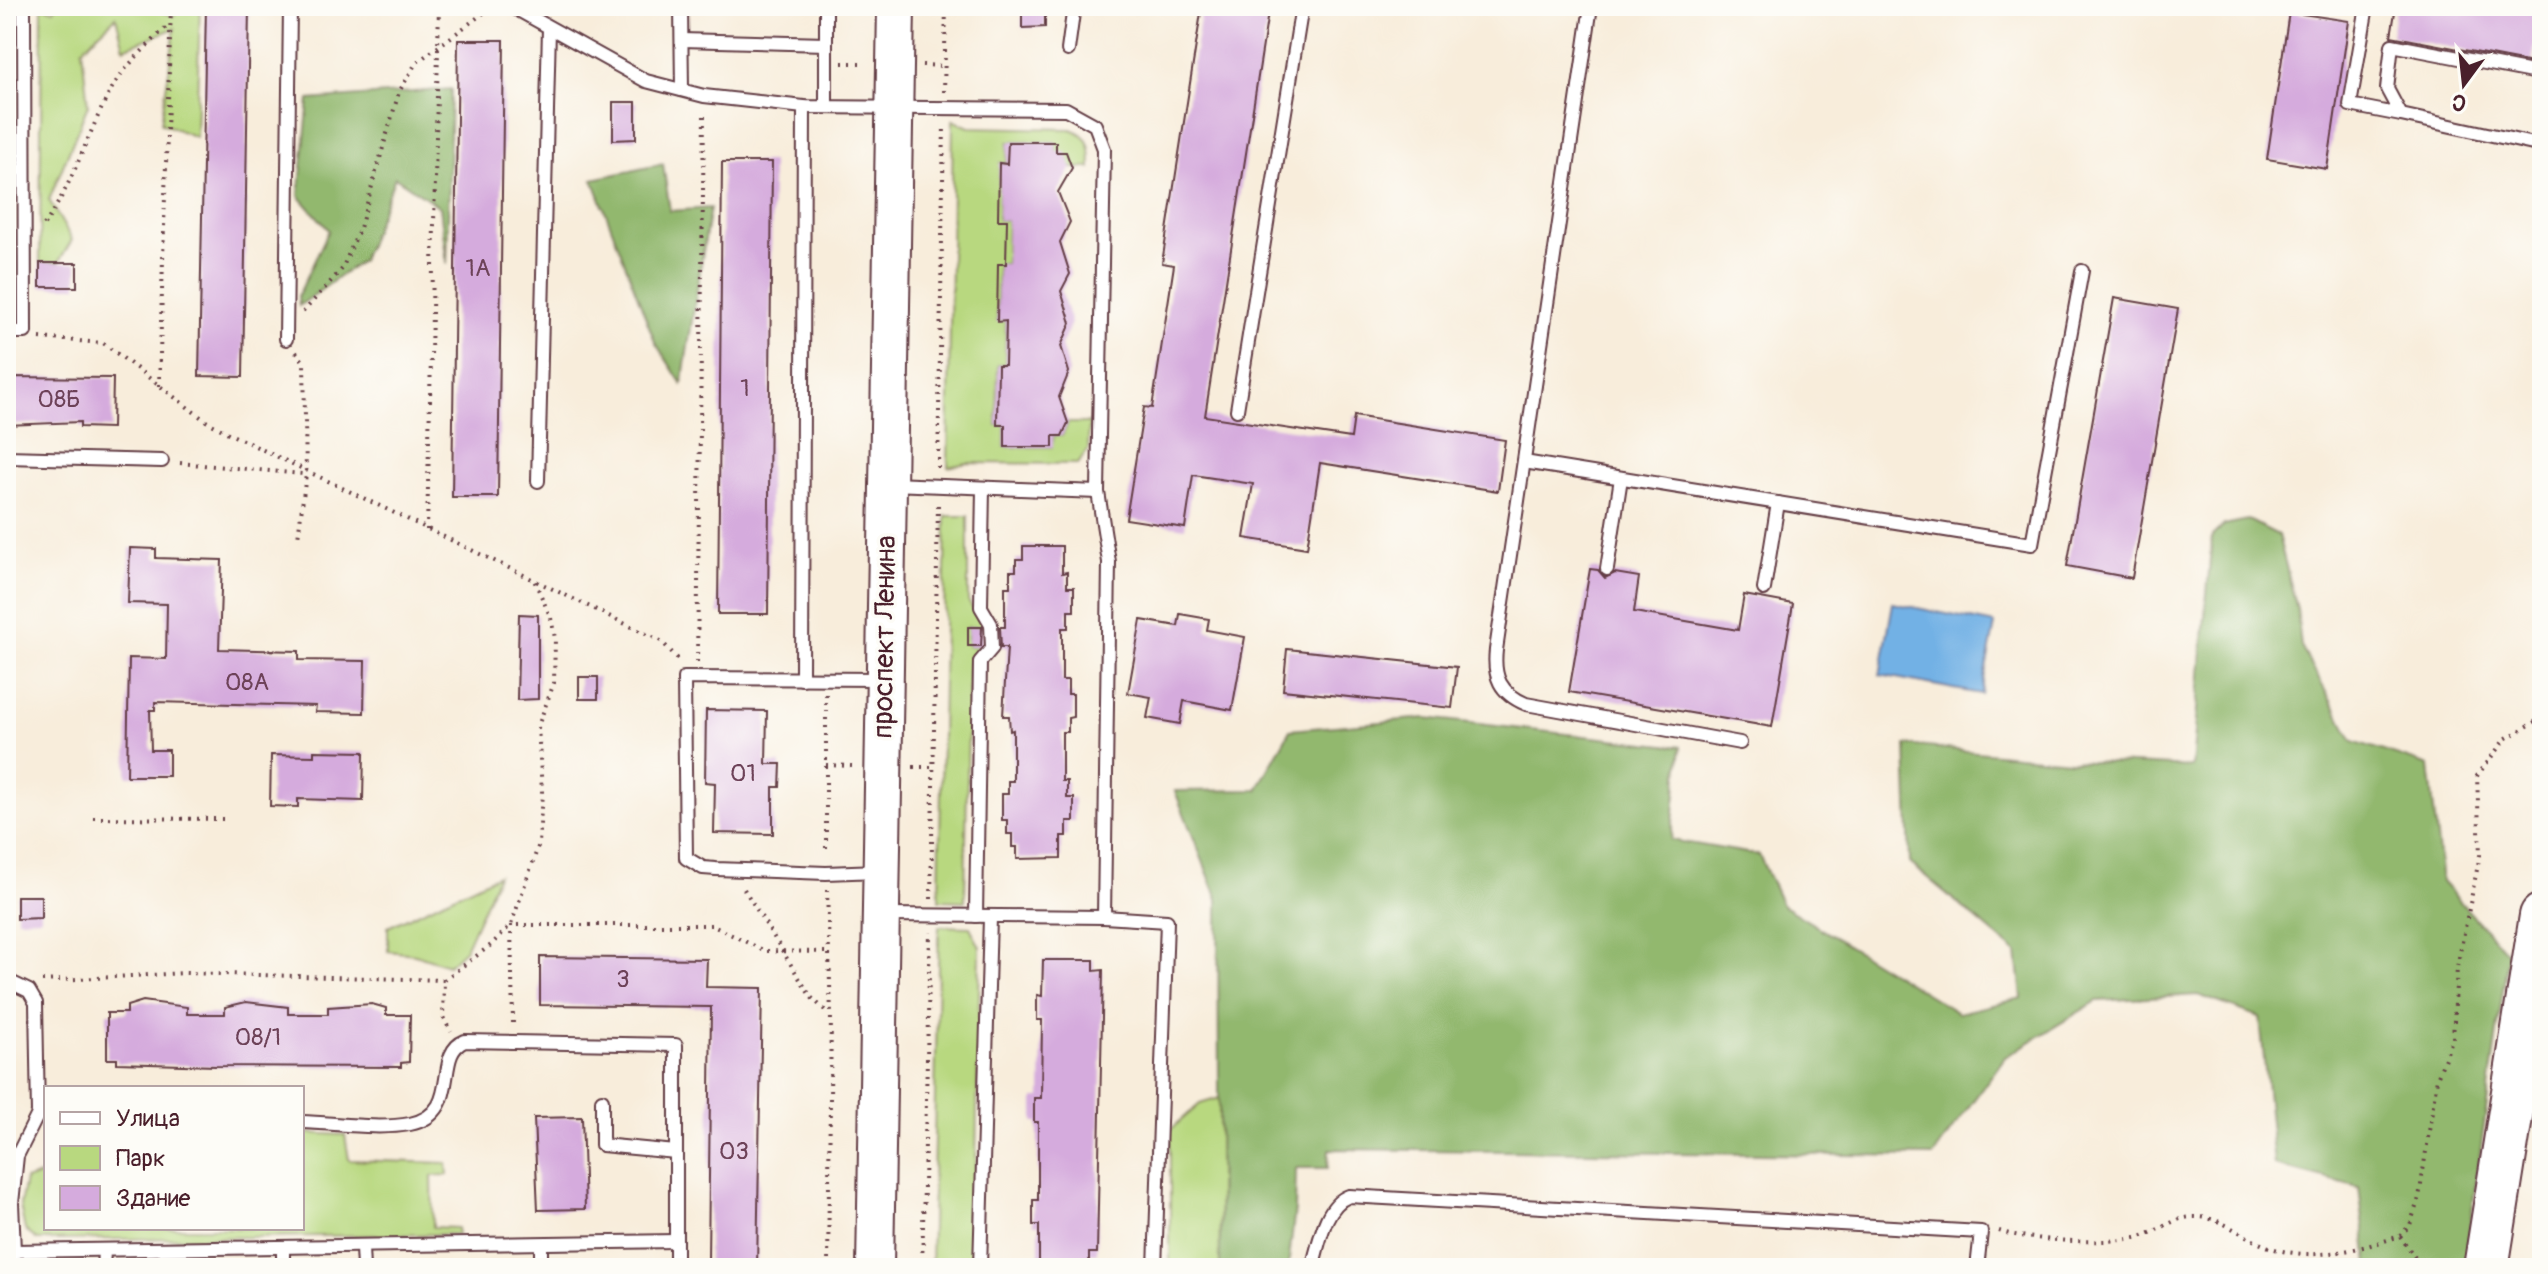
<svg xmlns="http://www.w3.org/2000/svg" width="2548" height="1274" font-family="Pangolin,sans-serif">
	<rect width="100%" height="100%" fill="#fdfcf7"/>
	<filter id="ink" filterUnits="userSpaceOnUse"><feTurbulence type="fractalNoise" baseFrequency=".0125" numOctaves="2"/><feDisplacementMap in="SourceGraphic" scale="16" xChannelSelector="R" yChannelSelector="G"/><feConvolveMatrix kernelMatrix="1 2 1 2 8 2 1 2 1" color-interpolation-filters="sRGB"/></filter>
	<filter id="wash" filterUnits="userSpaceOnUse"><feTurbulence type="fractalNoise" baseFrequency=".006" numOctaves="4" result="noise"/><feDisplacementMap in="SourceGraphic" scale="32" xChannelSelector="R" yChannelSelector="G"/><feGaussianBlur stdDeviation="1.8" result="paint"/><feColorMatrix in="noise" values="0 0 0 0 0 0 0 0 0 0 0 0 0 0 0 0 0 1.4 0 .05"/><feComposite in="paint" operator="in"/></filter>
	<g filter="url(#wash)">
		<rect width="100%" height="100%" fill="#f8eddb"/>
		<!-- green -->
		<g fill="#b8d87f" stroke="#817c55" stroke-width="2">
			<path d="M42 6 54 10 56 6H147L174 16 178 6H200L196 137 161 123 175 28 124 48 116 17 82 49 88 105 49 200 72 240 58 263H40Z"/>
			<path d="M953 120 969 127 1071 129C1091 135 1091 149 1091 168H1072L1056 152 1055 142H1008L1007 164 1000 163 998 220H1007L1006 264H998L997 321H1006L1005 365H998L997 425H1005V447H1052L1053 436H1062L1068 423H1089L1088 450 1078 464 967 463 948 467Z"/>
			<path d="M946 516H968V601L984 627H968V646H984L969 662 965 901 939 900Z"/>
			<path d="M498 875 465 949 448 965 415 954 388 951V927Z"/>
			<path d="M939 926 970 927 980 947 974 1268H931Z"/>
			<path d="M1219 1098 1220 1268H1170V1130L1200 1104Z"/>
			<path d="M302 1133 345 1135 349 1160 447 1163 448 1175 432 1176 433 1227 457 1228 458 1234 51 1240H37L25 1230 20 1205 25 1180 46 1173V1228H302Z"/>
		</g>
		<!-- forest -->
		<g fill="#92b86e" stroke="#6e6c4c" stroke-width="2">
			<path d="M451 89 447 264 440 207 395 177 362 260 299 306 298 296 329 230 299 196 309 100Z"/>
			<path d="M663 164 670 211 710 208 682 384 655 342 593 179Z"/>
			<path d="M2248 520 2278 535 2297 609 2301 647 2353 741 2429 766 2442 882 2508 954 2464 1268H2375L2368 1263 2359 1187 2274 1165 2260 1017 2198 995 2097 1001 2005 1057 1933 1156 1329 1149 1328 1168H1296L1295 1209 1288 1268H1220L1218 899 1175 791 1257 790 1290 730 1426 718 1681 747 1671 840 1759 855 1782 905 1958 1013 2022 998 2017 953 1910 863 1906 745 2070 761 2192 767 2212 536 2224 525Z"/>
		</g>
		<!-- water -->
		<path fill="#72b1e5" stroke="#5e6888" stroke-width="2" d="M1893 603 1995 624 1981 694 1880 675Z"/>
		<g id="blocks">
			<!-- building -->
			<g fill="#d5abdd">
				<path d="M206 6H249L243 377 199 376Z"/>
				<path d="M1022 6H1045V27L1022 28Z"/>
				<path d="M1202 6H1269L1205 416 1351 438 1354 416 1505 440 1498 491 1320 463 1307 548 1244 538 1253 484 1193 475 1185 528 1126 519 1144 407 1152 408 1174 265 1162 263Z"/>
				<path d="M2396 6H2542L2532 63 2391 36Z"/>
				<path d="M2289 12 2349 21 2327 169 2267 159Z"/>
				<path d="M458 40H504L498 497H452Z"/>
				<path d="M613 102H636V139L613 140Z"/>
				<path d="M1008 142H1056V152H1066L1072 168 1058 192 1070 222 1060 242 1070 274 1061 291 1071 323 1061 346 1069 372 1059 397 1068 423 1062 436H1053V447H1005V425H997L998 365H1005L1006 321 997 322 998 264H1006L1007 220H998L999 163 1007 164Z"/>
				<path d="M722 162H772L768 614H718Z"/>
				<rect x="40" y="263" width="37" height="24"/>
				<path d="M2114 298 2178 309 2132 578 2067 566Z"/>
				<path d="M6 377 113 378 112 428 80 427V422L6 425Z"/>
				<path d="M1023 546H1062V573L1067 572V587H1074V611H1068V628H1062V680H1068V694H1073V717L1068 718V732H1062V781H1067V798H1074V821H1067V836H1061V858L1017 859V847H1012V834H1007V820H1002V794H1008V781H1013V730L1010 731 1009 716H1003L1007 647H1001L1000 627H1005V587H1010V571H1016V559H1023Z"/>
				<path d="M130 548 156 549V558L222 560 219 649 299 651V660L365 661 364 713 315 712 316 706 155 702V710H150L151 750H169V776H127L129 658 166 659 167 604 128 603Z"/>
				<path d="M1590 569 1598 570 1605 578 1615 573 1639 577 1634 612 1738 630 1744 595 1793 604 1772 727 1569 692Z"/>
				<path d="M519 614 538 615V699L517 700Z"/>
				<path d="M1180 614 1209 619 1207 630 1245 637 1232 710 1184 701 1180 724 1147 718 1151 697 1128 693 1141 620 1178 626Z"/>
				<path d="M968 627H982L981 646H968Z"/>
				<path d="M1287 649 1457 667 1452 708 1283 690Z"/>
				<rect x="579" y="677" width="19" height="22"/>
				<path d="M706 710 767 711 766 764H781L780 787H773V834L714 833 715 783 705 782Z"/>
				<path d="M314 751 364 752 363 801 298 799V807L270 806 271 755 314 756Z"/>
				<path d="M17 896H41V918L17 919Z"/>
				<path d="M540 957 707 959 706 987 762 988 757 1268H714V1262H708L711 1007 540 1005Z"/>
				<path d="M1043 960H1094V971L1103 970 1097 1253H1089V1264H1039V1225H1033V1200H1038V1122H1034V1098H1041L1042 1020H1037V995L1042 996Z"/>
				<path d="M143 1001 187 1007V1014H225V1007L246 1002 288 1007V1014H328V1007L372 1004 386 1008V1015H410L409 1062 401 1063V1067L216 1066 117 1063V1059H107V1013H127V1006Z"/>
				<path d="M582 1117 585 1209 538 1210 534 1118Z"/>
			</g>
		</g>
	</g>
	<g filter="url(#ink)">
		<use href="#blocks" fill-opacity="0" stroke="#643e45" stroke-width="2"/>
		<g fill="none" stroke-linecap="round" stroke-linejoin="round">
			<defs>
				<g id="service">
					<path d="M511 6 646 81 704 96 804 107 1066 109 1095 125 1104 149 1098 492 891 484"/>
					<path d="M681 6 682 90"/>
					<path d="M1591 6 1496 650C1493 677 1500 693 1526 704L1740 743"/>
					<path d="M2367 6 2350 105 2401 115"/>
					<path d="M682 40 826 44"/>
					<path d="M1068 50 1074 6"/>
					<path d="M2542 74 2392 45 2387 89 2401 115 2542 146"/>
					<path d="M826 107V6"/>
					<path d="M6 332H25L24 6"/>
					<path d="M286 339 290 6"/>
					<path d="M1237 410 1302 6"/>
					<path d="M6 457 162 461"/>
					<path d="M1524 462 2032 544 2082 271"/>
					<path d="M538 481 549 28"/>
					<path d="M1098 492 1109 562 1104 917"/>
					<path d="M1607 569 1621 478"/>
					<path d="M1764 589 1778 503"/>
					<path d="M802 679 804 107"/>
					<path d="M878 871 826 873 716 869 703 868 686 858 684 678 882 679"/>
					<path d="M885 915 1104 917 1167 921 1155 1268"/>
					<path d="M976 916 980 662 992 648 991 624 981 607 983 488"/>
					<path d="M6 980 29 991 36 1003 38 1114 46 1115"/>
					<path d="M602 1100V1145L676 1152"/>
					<path d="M302 1122C336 1123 377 1130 410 1124 464 1113 432 1054 465 1041L676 1045V1268"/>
					<path d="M362 1248 363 1268"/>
					<path d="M14 1251 12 1203 17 1156 38 1114"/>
					<path d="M14 1268V1251L676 1241"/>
					<path d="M103 1268 104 1251"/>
					<path d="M283 1268V1249"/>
					<path d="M541 1268V1245"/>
					<path d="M980 1268 990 917"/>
					<path d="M1312 1268C1319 1245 1324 1205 1349 1196L1981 1232 1977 1268"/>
				</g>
				<path id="secondary" d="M875 1268 896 6"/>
				<path id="trunk" d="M2486 1268 2542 916"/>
			</defs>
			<!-- service casing -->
			<use href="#service" stroke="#643e45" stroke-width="16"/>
			<!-- secondary casing -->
			<use href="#secondary" stroke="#643e45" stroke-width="40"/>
			<!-- trunk casing -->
			<use href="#trunk" stroke="#643e45" stroke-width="48"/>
			<!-- path -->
			<g stroke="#643e45" stroke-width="4" stroke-dasharray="2 6" stroke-linecap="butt">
				<path d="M842 63H866"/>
				<path d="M922 65 944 66"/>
				<path d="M944 92 946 6"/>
				<path d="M44 225C73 185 87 134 111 90 125 64 149 46 169 24"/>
				<path d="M303 312 342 269 360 228 399 92 416 63 493 6"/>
				<path d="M40 338 103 343 206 421 232 435 661 641 681 662"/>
				<path d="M296 352 304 362 306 474 298 538"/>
				<path d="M159 386 171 6"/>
				<path d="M180 463 303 474"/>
				<path d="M938 468 944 124"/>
				<path d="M427 530 439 6"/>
				<path d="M697 662 704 114"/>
				<path d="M826 694V854"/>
				<path d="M826 765 852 766"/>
				<path d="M913 767H935"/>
				<path d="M93 818 224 819"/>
				<path d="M744 889 811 997 829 1014"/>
				<path d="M827 890 831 1015 828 1268"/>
				<path d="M931 899 938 504"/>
				<path d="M444 980 491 945 511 925 539 844 542 791 538 726 554 683 555 638 551 618 534 580"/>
				<path d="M42 981 185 973 444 980 443 1017 451 1032"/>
				<path d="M513 1023 511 925H711L765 951 829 952"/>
				<path d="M1999 1231C2029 1241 2108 1245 2139 1237 2159 1232 2174 1216 2196 1217 2219 1217 2237 1232 2257 1242 2304 1265 2354 1251 2400 1236L2416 1259 2417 1268"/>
				<path d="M2400 1236 2410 1225 2419 1198 2437 1078 2453 1038 2457 967 2480 855 2477 776 2505 739 2542 718"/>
				<path d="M922 1268 930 932"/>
			</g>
			<!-- service -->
			<use href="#service" stroke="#fff" stroke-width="12"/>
			<!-- secondary -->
			<use href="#secondary" stroke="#fff" stroke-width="36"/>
			<!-- trunk -->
			<use href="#trunk" stroke="#fff" stroke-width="44"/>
		</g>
	</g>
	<g text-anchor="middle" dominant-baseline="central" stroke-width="7" stroke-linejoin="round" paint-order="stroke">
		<!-- number labels -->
		<g font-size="24" fill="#6d4258">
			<text x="478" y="268">1А</text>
			<text x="745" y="388">1</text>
			<text x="59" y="399">08Б</text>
			<text x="247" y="682">08А</text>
			<text x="743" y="773">01</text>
			<text x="623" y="979">3</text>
			<text x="258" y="1037">08/1</text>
			<text x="734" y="1151">03</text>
		</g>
		<!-- street labels -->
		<g font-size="28" fill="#4a1f2b" stroke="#fdfcf7">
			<text transform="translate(885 637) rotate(-89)">проспект Ленина</text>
		</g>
	</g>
	<!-- margin -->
	<rect width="2548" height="1274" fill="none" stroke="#fdfcf7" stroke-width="32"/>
	<!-- legend -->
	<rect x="44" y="1086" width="260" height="144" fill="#fdfcf7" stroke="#b5a4a5" stroke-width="2"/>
	<rect x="60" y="1112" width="40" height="12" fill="#ffffff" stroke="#b5a4a5" stroke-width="2"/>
	<text x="116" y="1126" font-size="24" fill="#4a1f2b">Улица</text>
	<rect x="60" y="1146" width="40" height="24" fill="#b8d87f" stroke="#b5a4a5" stroke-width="2"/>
	<text x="116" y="1166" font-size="24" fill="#4a1f2b">Парк</text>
	<rect x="60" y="1186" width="40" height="24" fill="#d5abdd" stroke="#b5a4a5" stroke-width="2"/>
	<text x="116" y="1206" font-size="24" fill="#4a1f2b">Здание</text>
	<!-- north arrow -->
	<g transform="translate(2464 84) rotate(195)" stroke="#fdfcf7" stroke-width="6" paint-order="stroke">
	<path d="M0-6L14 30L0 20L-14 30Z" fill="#4a1f2b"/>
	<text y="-12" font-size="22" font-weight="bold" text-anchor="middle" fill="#4a1f2b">С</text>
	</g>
</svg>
